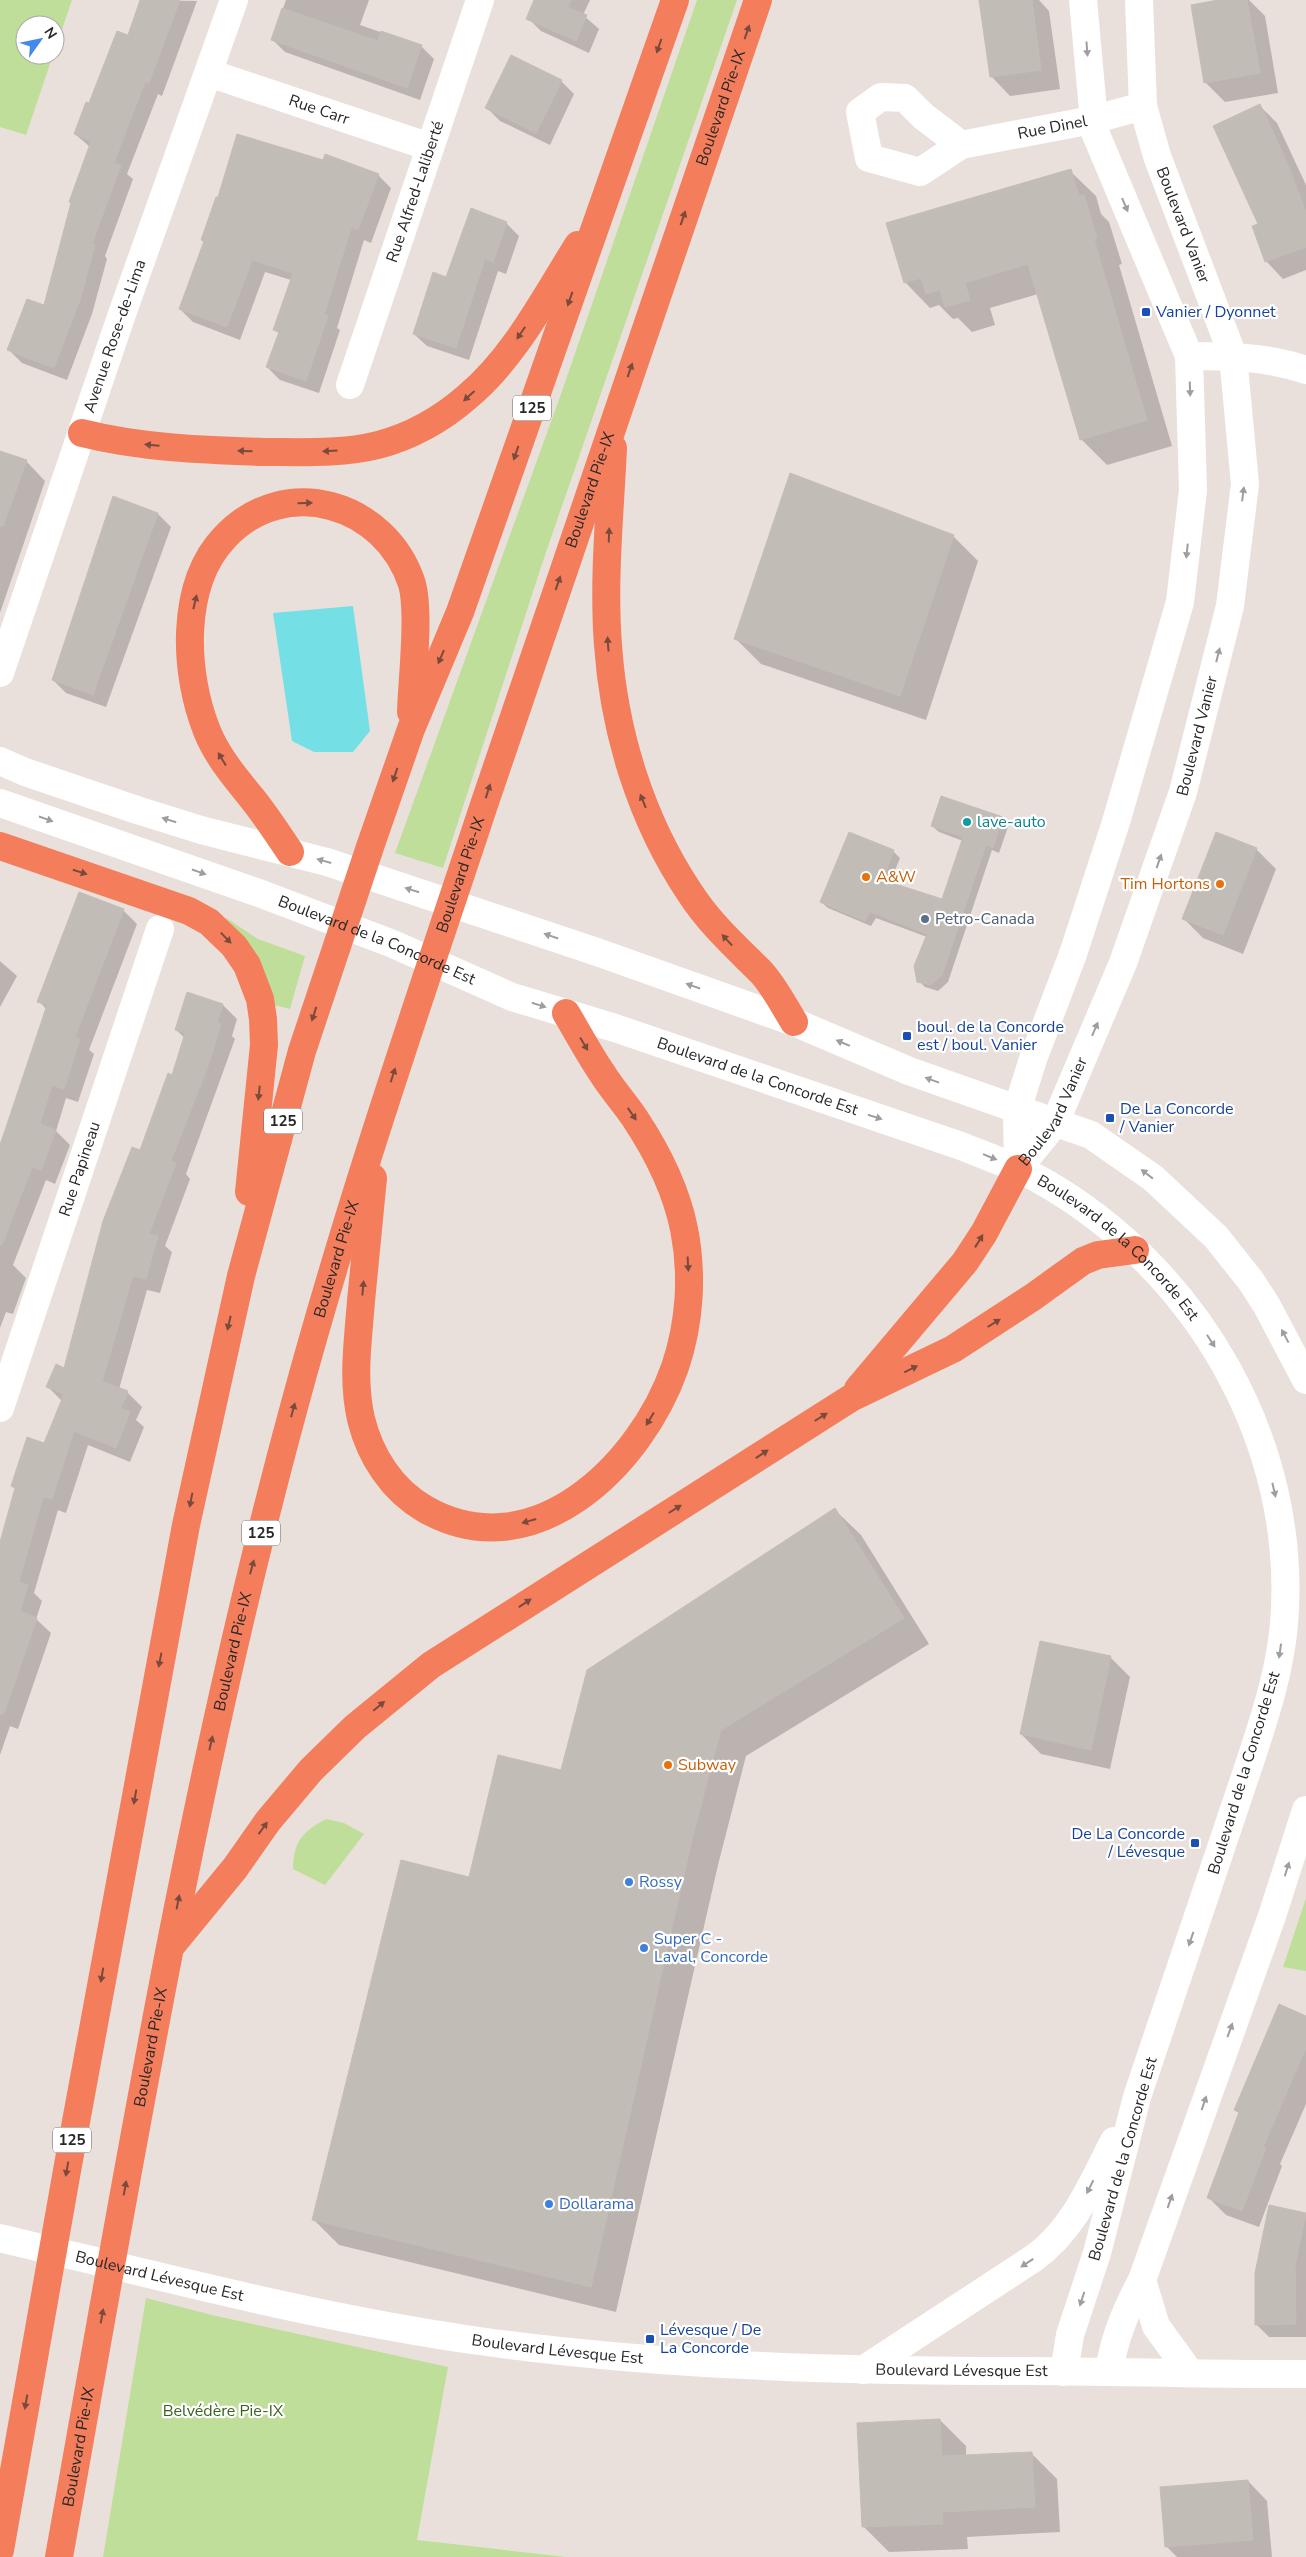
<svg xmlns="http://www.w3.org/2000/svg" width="1306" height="2557" font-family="'Nunito Sans',sans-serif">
	<rect width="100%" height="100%" fill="#eae0db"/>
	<!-- green -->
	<g fill="#bfde9a">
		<path d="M0 0H72L55 50V25H25V55H53L26 135 0 127Z"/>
		<path d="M697 0H737L544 558 443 868 395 853 561 394Z"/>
		<path d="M225 917 258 939 305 956 290 1009 274 1005C265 967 251 945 225 917Z"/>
		<path d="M326 1819 344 1823 364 1834 325 1885 293 1869C293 1842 303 1831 326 1819Z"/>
		<path d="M1306 1898V1971L1283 1967Z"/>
		<path d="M146 2298 212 2315 448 2367 417 2540 566 2557H103Z"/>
	</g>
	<!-- water -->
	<path fill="#74e0e6" d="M353 606 370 731 353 752H314L292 741 273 613Z"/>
	<!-- shadow -->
	<g fill="#0003">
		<path d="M142 0 197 1 162 96 158 94 127 174 133 179 105 256 107 259 92 314 67 380 22 363 9 350 44 307 90 147 75 134 129 37Z"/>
		<path d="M286 0H369L360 25 421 46 434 59 420 100 285 52 272 39Z"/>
		<path d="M536 0H590L583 15 599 29 589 53 541 31 528 18Z"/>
		<path d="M981 0H1039L1049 11 1060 89 1010 96 991 76Z"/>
		<path d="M1226 0H1249L1265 16 1278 93 1225 102 1205 82Z"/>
		<path d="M561 81 574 94 550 145 500 121 487 108Z"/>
		<path d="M1260 106 1277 123 1306 185V270L1283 279 1266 261 1260 224Z"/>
		<path d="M324 162 378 175 391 188 371 243 364 240 337 328 340 330 319 393 280 380 267 367 279 334 275 329 291 280 265 272 240 340 193 322 180 309 205 243 202 240Z"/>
		<path d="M1070 171 1096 196 1101 214 1109 222 1122 264 1119 265 1172 446 1107 465 1081 439 1038 294 990 308 995 325 972 332 958 318 953 319 939 305 930 308 905 282Z"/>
		<path d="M506 223 519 236 506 274 498 271 469 360 427 346 414 334 447 278Z"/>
		<path d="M0 452 26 461 45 481 0 613Z"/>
		<path d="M114 497 158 514 171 527 106 707 66 693 53 680Z"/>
		<path d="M953 536 978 561 926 720 761 664 736 639Z"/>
		<path d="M1002 818 1009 824 999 853 992 850 948 982 938 991 925 987 919 981 927 937 876 918 871 926 828 908 821 902 893 851 900 858 890 883 943 901 963 841 939 832 932 826Z"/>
		<path d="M1256 849 1276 869 1243 954 1203 938 1184 919Z"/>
		<path d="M123 910 137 924 89 1050 94 1054 78 1102 66 1098 56 1131 70 1145 55 1184 46 1180 13 1265 26 1278 13 1314 6 1312 0 1328V1148L47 1010 39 1001Z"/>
		<path d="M0 961 17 976 0 1007Z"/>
		<path d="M188 993 223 1005 237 1019 232 1036 235 1039 186 1174 190 1179 165 1246 172 1252 160 1293 147 1290 119 1389 127 1392 142 1407 136 1420 144 1427 130 1462 88 1445 66 1513 58 1510 34 1593 42 1601 36 1619 51 1633 18 1729 10 1726 0 1755V1547L16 1490 13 1486 45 1444 62 1401 48 1387 65 1370 141 1151 173 1076 185 1038 176 1030Z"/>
		<path d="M835 1510 861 1535 929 1644 746 1756 718 1865 616 2312 339 2245 313 2219 470 1878 562 1771Z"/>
		<path d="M1110 1657 1130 1677 1110 1769 1041 1754 1021 1734Z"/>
		<path d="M1306 2017V2104L1280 2164 1282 2166 1259 2227 1226 2215 1208 2197 1240 2114 1235 2110Z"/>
		<path d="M1270 2207 1306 2215V2337H1269L1256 2324Z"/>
		<path d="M940 2420 966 2446V2456L1031 2453 1057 2479 1060 2532 967 2537 968 2549 889 2552 864 2527Z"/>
		<path d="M1248 2481 1267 2501 1272 2557H1177L1166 2546Z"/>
	</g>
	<!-- building -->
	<g fill="#c2bcb6" stroke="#c5bcb5">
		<path d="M140 0H180L149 83 145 82 114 163 121 165 92 244 95 245 80 300 54 368 7 350 27 299 44 305 71 203 69 202 91 141 74 134 86 102 89 103 117 31 128 35Z"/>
		<path d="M534 0H571L568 7 587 15 576 41 526 19Z"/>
		<path d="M979 0H1032L1041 70 990 77Z"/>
		<path d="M1218 0H1247L1260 73 1204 83 1191 5Z"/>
		<path d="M282 8 378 41 381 31 422 45 407 88 271 40Z"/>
		<path d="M511 55 562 80 536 133 485 108Z"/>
		<path d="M1260 104 1289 167 1306 212V247L1265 262 1252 226 1258 224 1213 126Z"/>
		<path d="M237 134 323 160 325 154 379 174 358 230 351 228 324 315 328 316 306 381 266 367 279 332 273 330 293 273 252 260 227 327 179 309 204 241 201 240 216 197H218Z"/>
		<path d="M1071 169 1079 196 1084 195 1097 238 1094 239 1147 420 1080 440 1028 264 965 283 970 300 945 307 940 290 926 294 921 278 904 283 886 223Z"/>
		<path d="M471 208 507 222 493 262 485 259 456 348 413 334 433 272 446 277Z"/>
		<path d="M0 451 27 460 3 526H0Z"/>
		<path d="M790 473 954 535 900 696 734 639Z"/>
		<path d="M113 496 158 513 93 695 52 680Z"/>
		<path d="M941 796 1003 817 993 848 986 845 942 975 931 985 917 982 914 966 927 934 870 912 865 921 820 902 849 832 894 850 883 880 942 899 963 837 931 826Z"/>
		<path d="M1216 832 1257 848 1223 935 1182 919Z"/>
		<path d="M79 892 124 909 75 1037 80 1039 64 1089 52 1085 40 1124 56 1130 41 1170 32 1167 2 1245 0 1244V1145L47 1005 37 1002Z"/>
		<path d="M187 992 223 1004 217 1022 221 1024 208 1066 171 1161 176 1163 149 1234 158 1236 146 1279 133 1276 102 1381 128 1391 121 1408 130 1412 116 1448 74 1431 52 1499 43 1497 19 1582 28 1585 20 1611 37 1618 4 1714H0V1542L15 1488 11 1486 27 1437 44 1443 64 1394 46 1387 56 1364 64 1368 103 1221 132 1147 140 1150 168 1073 172 1075 185 1033 175 1030Z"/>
		<path d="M835 1508 904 1618 721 1730 692 1839 591 2287 312 2220 401 1860 469 1877 498 1755 561 1770 587 1670Z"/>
		<path d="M1040 1641 1111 1656 1091 1750 1020 1734Z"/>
		<path d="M1279 2004 1306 2016V2048L1263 2147 1266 2148 1242 2211 1207 2198 1239 2112 1234 2110Z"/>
		<path d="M1269 2205 1306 2213 1295 2266 1296 2324 1255 2325V2273Z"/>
		<path d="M940 2419 942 2456 1032 2452 1035 2507 942 2512 943 2524 862 2527 857 2423Z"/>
		<path d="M1248 2480 1253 2540 1165 2547 1160 2487Z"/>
	</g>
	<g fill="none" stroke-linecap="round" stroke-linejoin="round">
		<!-- minor -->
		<g stroke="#fff" stroke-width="28">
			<path id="s1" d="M209 73 430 147"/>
			<path id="s2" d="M961 145 923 116 905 98 881 97 860 112 869 158 920 172 961 145 1092 120 1143 106"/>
			<path d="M1189 356C1228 356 1269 357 1306 370"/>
			<path id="s3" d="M350 385 480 0"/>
			<path id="s4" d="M0 673 122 314 234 0"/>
			<path d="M0 761 25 772 137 810 201 830 327 862 597 952 794 1022 909 1071 1091 1135 1153 1178 1216 1237 1251 1281 1267 1306 1306 1380"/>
			<path id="s5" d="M0 803 259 893 393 944 512 997 615 1028 961 1146C988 1157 1016 1166 1042 1181 1197 1269 1299 1444 1284 1624 1280 1670 1266 1713 1252 1756L1137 2097 1097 2253 1070 2335 1064 2372"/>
			<path id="s6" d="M1018 1169 1055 1123 1123 963 1183 792 1230 606 1245 484 1233 356 1157 156 1143 106 1139 0"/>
			<path d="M1018 1169 1017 1110 1033 1059 1073 954 1116 822 1180 602 1193 490 1189 356 1095 132 1083 0"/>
			<path id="s7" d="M0 1408 160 929"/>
			<path id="s8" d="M0 2238C159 2276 317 2318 479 2341 659 2366 840 2371 1021 2371 1116 2371 1211 2375 1306 2374"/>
			<path d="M1142 2280 1156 2326 1190 2373"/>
			<path d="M863 2370 1034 2258C1074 2229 1092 2184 1114 2141"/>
			<path d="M1109 2372C1114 2338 1126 2310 1142 2280L1272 1916 1306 1810"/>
		</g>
		<!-- highway -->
		<g stroke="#f47d5c" stroke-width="28">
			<path d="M82 433C141 448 204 450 265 452 302 452 342 454 378 445 410 437 442 419 467 397 515 357 545 297 578 245"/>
			<path d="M613 448C610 513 603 580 608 645 614 732 641 820 690 893 710 924 736 947 761 972 774 986 784 1006 794 1022"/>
			<path d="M0 846 189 911 209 922 234 946 247 965 260 999 263 1019 264 1045 249 1192"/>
			<path d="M290 852C277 833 265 814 251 797 234 776 217 756 207 731 184 674 179 585 225 537 285 473 386 503 412 584 420 612 412 680 411 712"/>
			<path d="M373 1178C369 1219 365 1260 361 1301 358 1341 352 1380 361 1419 370 1456 392 1490 425 1509 533 1571 641 1465 675 1367 690 1323 693 1274 684 1229 676 1189 656 1150 634 1117 624 1102 611 1088 602 1073 589 1054 578 1033 566 1013"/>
			<path d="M858 1389 965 1262 984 1233 1018 1169"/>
			<path d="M171 1946 235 1868 268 1821 311 1770 355 1727 431 1665 851 1398 953 1349 1033 1297 1083 1261 1098 1255 1135 1250"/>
			<path d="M0 2550 68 2165 186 1525 241 1276 302 1051 371 844 411 729 460 612 675 0"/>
			<path id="s9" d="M59 2557C128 2172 191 1785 294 1407 345 1218 408 1032 470 847 564 564 661 282 758 0"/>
		</g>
	</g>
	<!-- one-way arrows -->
	<defs><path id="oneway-solid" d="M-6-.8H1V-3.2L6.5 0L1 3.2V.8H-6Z" transform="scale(1.25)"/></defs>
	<g fill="#7a4a3d">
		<use href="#oneway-solid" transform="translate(747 32) rotate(-71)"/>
		<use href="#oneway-solid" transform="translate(659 46) rotate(109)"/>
		<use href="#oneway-solid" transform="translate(683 218) rotate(-71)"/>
		<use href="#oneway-solid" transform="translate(570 299) rotate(109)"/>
		<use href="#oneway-solid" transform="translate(521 333) rotate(124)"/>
		<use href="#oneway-solid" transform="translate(630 370) rotate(-71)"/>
		<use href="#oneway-solid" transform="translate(469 396) rotate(138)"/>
		<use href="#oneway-solid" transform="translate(152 445) rotate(-175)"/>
		<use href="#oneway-solid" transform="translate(245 451) rotate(-178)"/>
		<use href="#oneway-solid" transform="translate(330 451) rotate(177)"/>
		<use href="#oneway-solid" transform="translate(516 453) rotate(109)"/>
		<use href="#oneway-solid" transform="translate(305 503) rotate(-1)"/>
		<use href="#oneway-solid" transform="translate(609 535) rotate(-88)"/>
		<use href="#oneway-solid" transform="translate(558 583) rotate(-71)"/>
		<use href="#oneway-solid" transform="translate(195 602) rotate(-77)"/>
		<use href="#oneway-solid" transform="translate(608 644) rotate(-94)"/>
		<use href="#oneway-solid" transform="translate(441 657) rotate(113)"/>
		<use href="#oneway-solid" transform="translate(222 759) rotate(-121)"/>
		<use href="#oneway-solid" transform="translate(395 775) rotate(109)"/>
		<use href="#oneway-solid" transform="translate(488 791) rotate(-72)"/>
		<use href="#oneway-solid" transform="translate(643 801) rotate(-112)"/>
		<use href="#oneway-solid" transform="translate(80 872) rotate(18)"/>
		<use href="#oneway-solid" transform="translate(226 938) rotate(46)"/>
		<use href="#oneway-solid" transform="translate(727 940) rotate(-133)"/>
		<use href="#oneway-solid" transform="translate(314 1014) rotate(108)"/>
		<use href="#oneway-solid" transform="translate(584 1044) rotate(59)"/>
		<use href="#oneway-solid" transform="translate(393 1075) rotate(-72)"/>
		<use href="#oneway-solid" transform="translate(259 1093) rotate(96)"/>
		<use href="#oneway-solid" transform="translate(632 1114) rotate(55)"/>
		<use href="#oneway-solid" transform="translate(979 1241) rotate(-58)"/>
		<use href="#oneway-solid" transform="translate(688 1264) rotate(87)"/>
		<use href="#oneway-solid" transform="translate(363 1288) rotate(-85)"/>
		<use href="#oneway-solid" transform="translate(229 1323) rotate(103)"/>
		<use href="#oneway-solid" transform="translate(994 1323) rotate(-32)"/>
		<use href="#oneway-solid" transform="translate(911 1369) rotate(-26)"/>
		<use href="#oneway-solid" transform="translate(293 1410) rotate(-75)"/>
		<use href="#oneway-solid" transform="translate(821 1417) rotate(-32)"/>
		<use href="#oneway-solid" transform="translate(650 1419) rotate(121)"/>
		<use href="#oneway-solid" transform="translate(762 1454) rotate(-33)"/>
		<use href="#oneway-solid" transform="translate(191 1500) rotate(101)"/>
		<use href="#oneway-solid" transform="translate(675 1509) rotate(-32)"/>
		<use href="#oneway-solid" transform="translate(529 1521) rotate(164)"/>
		<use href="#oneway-solid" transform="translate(252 1567) rotate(-75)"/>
		<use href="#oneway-solid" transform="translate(525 1603) rotate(-33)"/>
		<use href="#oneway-solid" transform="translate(160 1660) rotate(101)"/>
		<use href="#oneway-solid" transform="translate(379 1706) rotate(-40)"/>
		<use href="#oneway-solid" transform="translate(211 1743) rotate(-77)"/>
		<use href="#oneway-solid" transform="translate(135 1797) rotate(100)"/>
		<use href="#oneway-solid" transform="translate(263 1828) rotate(-54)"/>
		<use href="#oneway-solid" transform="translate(178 1902) rotate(-79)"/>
		<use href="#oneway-solid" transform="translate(102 1975) rotate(100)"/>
		<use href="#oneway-solid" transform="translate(67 2169) rotate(100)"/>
		<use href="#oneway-solid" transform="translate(125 2188) rotate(-80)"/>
		<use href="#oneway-solid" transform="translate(102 2316) rotate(-80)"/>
		<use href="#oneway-solid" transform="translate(26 2402) rotate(100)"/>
	</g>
	<g fill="#9e9e9e">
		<use href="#oneway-solid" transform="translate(1087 49) rotate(86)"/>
		<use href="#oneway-solid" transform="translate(1125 205) rotate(67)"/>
		<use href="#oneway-solid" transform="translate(1190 389) rotate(88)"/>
		<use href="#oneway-solid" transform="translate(1243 494) rotate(-83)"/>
		<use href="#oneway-solid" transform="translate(1187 551) rotate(96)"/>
		<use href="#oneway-solid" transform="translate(1218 655) rotate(-76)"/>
		<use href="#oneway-solid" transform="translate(46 819) rotate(19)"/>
		<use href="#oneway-solid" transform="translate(169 820) rotate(-163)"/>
		<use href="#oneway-solid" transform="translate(324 861) rotate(-164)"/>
		<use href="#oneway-solid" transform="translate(1159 861) rotate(-71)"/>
		<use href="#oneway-solid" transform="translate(199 872) rotate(19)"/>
		<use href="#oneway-solid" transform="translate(412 890) rotate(-162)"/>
		<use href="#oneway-solid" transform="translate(551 936) rotate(-161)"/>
		<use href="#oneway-solid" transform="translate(693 986) rotate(-161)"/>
		<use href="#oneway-solid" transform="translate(539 1005) rotate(17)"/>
		<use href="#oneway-solid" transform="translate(1095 1029) rotate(-67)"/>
		<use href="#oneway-solid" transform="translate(843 1043) rotate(-157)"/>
		<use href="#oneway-solid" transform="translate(932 1080) rotate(-160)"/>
		<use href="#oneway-solid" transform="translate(875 1117) rotate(18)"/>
		<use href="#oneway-solid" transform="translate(990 1157) rotate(22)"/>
		<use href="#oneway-solid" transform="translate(1147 1174) rotate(-142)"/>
		<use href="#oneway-solid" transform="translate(1285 1336) rotate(-118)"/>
		<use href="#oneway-solid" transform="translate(1211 1341) rotate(57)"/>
		<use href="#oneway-solid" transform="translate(1274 1490) rotate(77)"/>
		<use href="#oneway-solid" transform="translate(1280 1651) rotate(98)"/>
		<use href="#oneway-solid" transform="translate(1287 1869) rotate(-73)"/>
		<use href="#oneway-solid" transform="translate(1191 1939) rotate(109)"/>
		<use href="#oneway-solid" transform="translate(1230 2030) rotate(-70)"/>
		<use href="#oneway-solid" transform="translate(1204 2103) rotate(-71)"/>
		<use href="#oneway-solid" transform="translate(1090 2187) rotate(117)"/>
		<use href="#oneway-solid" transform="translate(1170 2201) rotate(-71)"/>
		<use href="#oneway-solid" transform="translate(1027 2263) rotate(147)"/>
		<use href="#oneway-solid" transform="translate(1082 2299) rotate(108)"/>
	</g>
	<!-- markers -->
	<g fill="#1a4fb4" stroke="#fff" stroke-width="2">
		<rect x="1141" y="307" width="10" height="10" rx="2.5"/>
		<rect x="902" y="1031" width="10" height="10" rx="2.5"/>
		<rect x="1105" y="1113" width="10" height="10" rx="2.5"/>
		<rect x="1190" y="1838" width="10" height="10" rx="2.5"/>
		<rect x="645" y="2334" width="10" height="10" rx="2.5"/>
	</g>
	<circle fill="#0f9aa8" stroke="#fff" stroke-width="2" cx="967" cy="822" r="5"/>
	<g fill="#e8710a" stroke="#fff" stroke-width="2">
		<circle cx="866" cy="877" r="5"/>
		<circle cx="1220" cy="884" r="5"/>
		<circle cx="668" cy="1765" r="5"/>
	</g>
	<circle fill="#5c6f8a" stroke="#fff" stroke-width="2" cx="925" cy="919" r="5"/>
	<g fill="#3f7fe0" stroke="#fff" stroke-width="2">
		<circle cx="629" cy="1882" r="5"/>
		<circle cx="644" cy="1948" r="5"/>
		<circle cx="549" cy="2204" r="5"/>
	</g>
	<g text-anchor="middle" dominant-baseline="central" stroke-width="4.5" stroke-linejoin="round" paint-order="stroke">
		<!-- shield labels -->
		<g fill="#fff" stroke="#686868" stroke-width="1">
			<rect x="513" y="395.5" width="38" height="25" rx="4"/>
			<rect x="264" y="1108.5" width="38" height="25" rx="4"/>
			<rect x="242" y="1520.5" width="38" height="25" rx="4"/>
			<rect x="53" y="2127.5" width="38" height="25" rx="4"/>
		</g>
		<g font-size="15" font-weight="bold" fill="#282828">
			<text x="532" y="408">125</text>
			<text x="283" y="1121">125</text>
			<text x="261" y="1533">125</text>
			<text x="72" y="2140">125</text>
		</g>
		<!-- street labels -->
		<g font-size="16" fill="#282828" stroke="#fff">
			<text stroke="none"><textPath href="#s9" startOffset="2542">Boulevard Pie-IX</textPath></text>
			<text stroke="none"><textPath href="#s1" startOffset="116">Rue Carr</textPath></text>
			<text stroke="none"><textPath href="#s2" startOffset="365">Rue Dinel</textPath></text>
			<text stroke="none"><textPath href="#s3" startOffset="204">Rue Alfred-Laliberté</textPath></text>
			<text transform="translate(1183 225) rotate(69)">Boulevard Vanier</text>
			<text stroke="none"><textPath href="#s4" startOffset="356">Avenue Rose-de-Lima</textPath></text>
			<text stroke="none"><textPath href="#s9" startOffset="2138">Boulevard Pie-IX</textPath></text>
			<text stroke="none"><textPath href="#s6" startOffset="472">Boulevard Vanier</textPath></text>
			<text stroke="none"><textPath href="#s9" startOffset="1732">Boulevard Pie-IX</textPath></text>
			<text stroke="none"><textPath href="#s5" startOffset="401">Boulevard de la Concorde Est</textPath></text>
			<text stroke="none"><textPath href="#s5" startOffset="806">Boulevard de la Concorde Est</textPath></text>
			<text stroke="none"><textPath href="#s6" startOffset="68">Boulevard Vanier</textPath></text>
			<text stroke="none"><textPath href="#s7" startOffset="252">Rue Papineau</textPath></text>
			<text stroke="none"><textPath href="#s5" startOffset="1211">Boulevard de la Concorde Est</textPath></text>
			<text stroke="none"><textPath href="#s9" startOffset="1328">Boulevard Pie-IX</textPath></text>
			<text stroke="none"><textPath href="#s9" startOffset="922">Boulevard Pie-IX</textPath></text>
			<text transform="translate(1244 1773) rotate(-73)">Boulevard de la Concorde Est</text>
			<text stroke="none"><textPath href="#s9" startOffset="518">Boulevard Pie-IX</textPath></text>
			<text transform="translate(1123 2159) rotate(-74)">Boulevard de la Concorde Est</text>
			<text stroke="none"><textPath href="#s8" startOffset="164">Boulevard Lévesque Est</textPath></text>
			<text stroke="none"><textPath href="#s8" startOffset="569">Boulevard Lévesque Est</textPath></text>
			<text stroke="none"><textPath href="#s8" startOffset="974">Boulevard Lévesque Est</textPath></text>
			<text stroke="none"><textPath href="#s9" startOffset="112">Boulevard Pie-IX</textPath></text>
		</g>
		<!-- transit labels -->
		<g font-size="16" fill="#164399" stroke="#fff" text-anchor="start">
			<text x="1156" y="312">Vanier / Dyonnet</text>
			<text x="917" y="1027">boul. de la Concorde<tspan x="917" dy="18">est / boul. Vanier</tspan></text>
			<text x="1120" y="1109">De La Concorde<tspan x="1120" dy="18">/ Vanier</tspan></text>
			<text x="1185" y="1834" text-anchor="end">De La Concorde<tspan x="1185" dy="18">/ Lévesque</tspan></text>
			<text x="660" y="2330">Lévesque / De<tspan x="660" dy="18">La Concorde</tspan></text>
		</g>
		<!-- culture labels -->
		<g font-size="16" fill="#0d838f" stroke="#fff" text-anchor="start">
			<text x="977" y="822">lave-auto</text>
		</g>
		<!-- food labels -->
		<g font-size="16" fill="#c56008" stroke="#fff" text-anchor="start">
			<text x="876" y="877">A&amp;W</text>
			<text x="1210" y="884" text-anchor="end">Tim Hortons</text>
			<text x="678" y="1765">Subway</text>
		</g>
		<!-- service labels -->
		<g font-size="16" fill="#4e5e75" stroke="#fff" text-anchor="start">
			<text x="935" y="919">Petro-Canada</text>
		</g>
		<!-- shop labels -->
		<g font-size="16" fill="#366cbe" stroke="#fff" text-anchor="start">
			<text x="639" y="1882">Rossy</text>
			<text x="654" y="1939">Super C -<tspan x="654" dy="18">Laval, Concorde</tspan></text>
			<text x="559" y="2204">Dollarama</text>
		</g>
		<!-- park labels -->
		<g font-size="16" fill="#3a601e" stroke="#fff">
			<text x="223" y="2411">Belvédère Pie-IX</text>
		</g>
	</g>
	<!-- north arrow -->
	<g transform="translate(40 40) rotate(57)"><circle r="24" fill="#ffffff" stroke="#a9a9a9"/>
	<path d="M0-4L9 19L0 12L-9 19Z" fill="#4488ee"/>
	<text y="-8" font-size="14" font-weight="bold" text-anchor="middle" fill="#282828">N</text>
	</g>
</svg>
